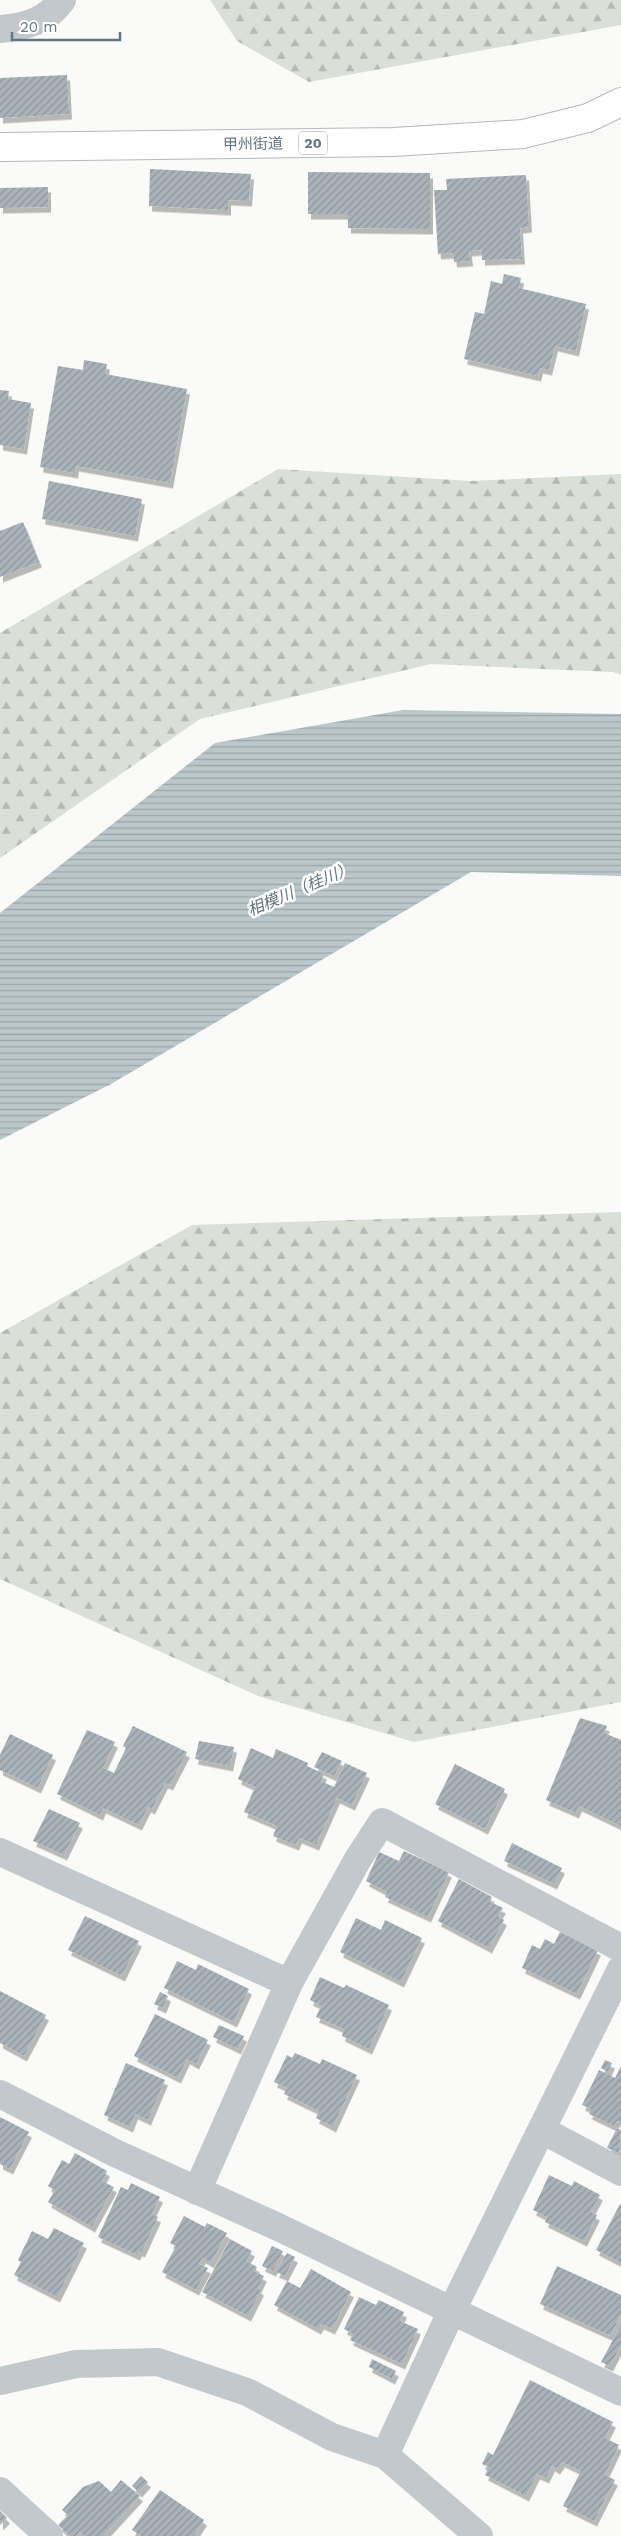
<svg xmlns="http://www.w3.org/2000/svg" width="621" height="2536" font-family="'Work Sans','Noto Sans JP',sans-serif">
	<defs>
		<pattern id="forest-firs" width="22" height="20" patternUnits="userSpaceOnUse" patternTransform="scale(1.25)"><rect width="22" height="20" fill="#dadfd7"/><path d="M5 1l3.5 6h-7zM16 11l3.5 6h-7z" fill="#b4b9b4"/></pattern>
		<pattern id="water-rules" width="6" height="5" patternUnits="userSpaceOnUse" patternTransform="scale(1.25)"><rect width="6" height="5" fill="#bbc7cb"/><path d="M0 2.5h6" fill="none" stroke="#9ca6aa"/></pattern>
		<pattern id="building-hatch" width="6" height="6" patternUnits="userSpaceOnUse" patternTransform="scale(1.25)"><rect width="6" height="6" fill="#aab3b9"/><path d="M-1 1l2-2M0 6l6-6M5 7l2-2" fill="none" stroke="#8e969c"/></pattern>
		<filter id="shadow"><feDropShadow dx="3" dy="5.5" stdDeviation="0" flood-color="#0004"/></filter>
	</defs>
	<rect width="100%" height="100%" fill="#fafaf8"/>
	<!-- forest -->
	<g fill="url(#forest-firs)">
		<path d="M210 0H621V25L309 82 237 41Z"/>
		<path d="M278 469 470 481 621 474V675L613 672 431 664 200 719 0 858V633Z"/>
		<path d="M621 1212V1702L414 1742 258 1696 0 1579V1333L192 1225Z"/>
	</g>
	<!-- water -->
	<path fill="url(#water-rules)" d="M403 710 621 714V876L471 872 111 1084 0 1140V913L215 743Z"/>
	<!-- building -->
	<g fill="url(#building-hatch)" filter="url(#shadow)">
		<path d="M67 75 69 114 0 118V78Z"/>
		<path d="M150 169 251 174 249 201 228 200V210L149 206Z"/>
		<path d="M308 172 430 173V229L348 228V214H308Z"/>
		<path d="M526 175 529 227 520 228 522 259 482 260V250L469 251 470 261 454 262 453 253 438 254 434 190H447L446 179Z"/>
		<path d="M48 187V207L0 208V188Z"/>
		<path d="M504 274 521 278 519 288 586 304 576 351 555 346 549 370 540 368 538 376 464 359 475 312 484 314 491 281 502 284Z"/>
		<path d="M84 360 107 364 105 374 187 389 170 483 76 466 75 473 40 467 58 366 83 370Z"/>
		<path d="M0 390 9 391 8 399 31 403 24 449 0 445Z"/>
		<path d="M49 481 142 499 135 536 42 519Z"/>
		<path d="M23 522 39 562 0 577V531Z"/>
		<path d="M580 1718 607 1726 604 1733 621 1740V1826L579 1806 576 1813 546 1800Z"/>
		<path d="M133 1726 187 1752 170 1785 165 1783 152 1809 148 1807 139 1825 103 1808 100 1815 57 1794 87 1730 115 1742 103 1768 114 1773 126 1748 123 1746Z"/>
		<path d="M10 1734 53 1755 38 1788 0 1770V1755Z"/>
		<path d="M199 1741 234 1747 230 1766 195 1759Z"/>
		<path d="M251 1748 273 1758 276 1749 308 1763 307 1766 324 1774 321 1781 334 1787 345 1763 367 1773 352 1805 337 1798 316 1845 299 1838 296 1845 273 1836 277 1826 244 1812 255 1787 238 1779Z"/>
		<path d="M322 1752 342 1761 334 1776 314 1767Z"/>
		<path d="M455 1764 505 1789 485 1829 435 1804Z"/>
		<path d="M49 1809 80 1823 64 1855 33 1841Z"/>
		<path d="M512 1843 562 1868 554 1884 504 1861Z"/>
		<path d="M404 1851 449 1872 428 1917 385 1897 387 1892 366 1881 379 1852 399 1861Z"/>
		<path d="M459 1879 492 1897 490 1902 503 1908 498 1916 504 1920 489 1948 438 1921Z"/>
		<path d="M85 1916 139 1941 122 1976 68 1950Z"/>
		<path d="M356 1918 381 1930 385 1920 422 1938 401 1982 340 1952Z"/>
		<path d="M560 1932 598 1950 577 1994 522 1968 532 1945 540 1949 545 1939 554 1944Z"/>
		<path d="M177 1961 196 1970 198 1964 249 1989 234 2022 164 1988Z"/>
		<path d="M320 1977 344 1988 346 1985 389 2005 369 2049 342 2036 344 2029 316 2017 321 2006 310 2000Z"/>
		<path d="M0 1991 46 2015 24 2056 0 2043Z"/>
		<path d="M160 1992 168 1996 163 2008 154 2004Z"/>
		<path d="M155 2014 208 2040 196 2064 187 2059 178 2078 134 2056Z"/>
		<path d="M219 2025 244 2036 238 2049 213 2037Z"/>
		<path d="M295 2053 320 2064 322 2059 357 2075 333 2127 316 2118 319 2111 284 2094 287 2088 274 2082 287 2055 292 2058Z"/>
		<path d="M605 2060 612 2063 608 2072 601 2068Z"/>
		<path d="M126 2063 165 2080 148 2120 135 2114 130 2127 104 2115Z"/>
		<path d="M621 2066V2122L617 2121 614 2126 589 2114 591 2109 582 2105 599 2070 615 2078Z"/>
		<path d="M0 2117 29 2132 10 2169 0 2164Z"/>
		<path d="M617 2128 621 2130 619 2153 607 2148Z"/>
		<path d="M75 2153 107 2171 102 2181 114 2187 92 2227 48 2202 55 2190 48 2186 62 2160 69 2164Z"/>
		<path d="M549 2175 572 2186 574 2181 600 2195 591 2212 597 2215 584 2241 545 2222 547 2217 533 2210Z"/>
		<path d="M131 2183 160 2197 152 2214 158 2217 142 2252 139 2251 137 2255 98 2237 121 2187 128 2190Z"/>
		<path d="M620 2204 621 2205V2263L596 2250Z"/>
		<path d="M184 2216 205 2227 207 2223 227 2233 211 2263 203 2258 199 2264 208 2268 196 2290 162 2272 176 2246 170 2243Z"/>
		<path d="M54 2228 84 2243 57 2297 14 2275 21 2262 18 2260 32 2231 48 2239Z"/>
		<path d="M230 2239 252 2251 246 2261 257 2267 255 2272 264 2276 258 2288 261 2290 248 2316 202 2292Z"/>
		<path d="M272 2246 283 2251 273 2271 262 2266Z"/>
		<path d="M287 2253 295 2257 285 2276 276 2272Z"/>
		<path d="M557 2266 621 2295V2313L611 2336 540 2304Z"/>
		<path d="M311 2269 351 2292 332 2329 321 2324 318 2329 274 2305 287 2281 300 2288Z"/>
		<path d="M359 2297 376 2305 379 2300 404 2312 400 2321 418 2329 402 2364 350 2340 353 2334 344 2329Z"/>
		<path d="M621 2325V2345L610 2366 601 2362Z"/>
		<path d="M372 2359 396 2371 392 2379 369 2367Z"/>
		<path d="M530 2380 613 2422 605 2438 619 2445 605 2475 615 2480 594 2521 563 2506 581 2471 562 2462 557 2469 552 2466 546 2478 537 2474 526 2496 485 2475 489 2467 482 2464 488 2452 493 2455Z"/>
		<path d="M141 2476 148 2482 139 2492 132 2486Z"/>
		<path d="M121 2480 140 2496 103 2536H84L80 2532 76 2536H70L58 2525 68 2515 62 2510 83 2487 99 2481 111 2492Z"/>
		<path d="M160 2490 204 2520 194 2536H141L132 2530Z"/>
		<path d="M0 2511 7 2518 0 2525Z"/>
	</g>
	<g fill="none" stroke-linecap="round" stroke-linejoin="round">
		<defs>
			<path id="trunk" d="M0 147 394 142 523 134 588 118 621 102"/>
		</defs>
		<!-- trunk casing -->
		<use href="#trunk" stroke="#b4b9bd" stroke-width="30"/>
		<!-- minor -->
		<g stroke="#c3c8cc" stroke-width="28">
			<path d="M0 29C25 27 47 21 62 0"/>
			<path d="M0 1852 289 1983 358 1859 382 1822 621 1948"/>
			<path d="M0 2094 115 2153 278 2227 621 2392"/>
			<path d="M542 2130 621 2172"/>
			<path d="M197 2191 289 1983"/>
			<path d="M0 2381 76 2364 158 2362 247 2392 332 2437 385 2455 479 2536"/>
			<path d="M385 2455 452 2310 621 1969"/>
			<path d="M0 2491 49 2536"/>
		</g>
		<!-- trunk -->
		<use href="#trunk" stroke="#fff" stroke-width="28"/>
	</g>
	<g text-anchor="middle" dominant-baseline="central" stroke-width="5" stroke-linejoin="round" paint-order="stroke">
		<!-- shield labels -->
		<rect fill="#fff" stroke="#939fa8" stroke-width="1" x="299" y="131.5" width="28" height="23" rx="4"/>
		<g font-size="14" font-weight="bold" fill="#657683">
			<text x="313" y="143">20</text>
		</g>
		<!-- street labels -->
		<g font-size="15" fill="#657683" stroke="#fff">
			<text transform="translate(253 144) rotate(-1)">甲州街道</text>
		</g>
		<!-- water labels -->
		<g font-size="16" font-style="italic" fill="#60757c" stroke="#fff">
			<text transform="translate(300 889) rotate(-23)">相模川（桂川）</text>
		</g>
	</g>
	<!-- scale -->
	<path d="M12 32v8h108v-8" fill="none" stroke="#657683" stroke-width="2.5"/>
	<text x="20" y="32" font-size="15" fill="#657683" stroke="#ffffff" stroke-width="4" paint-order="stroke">20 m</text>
</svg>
